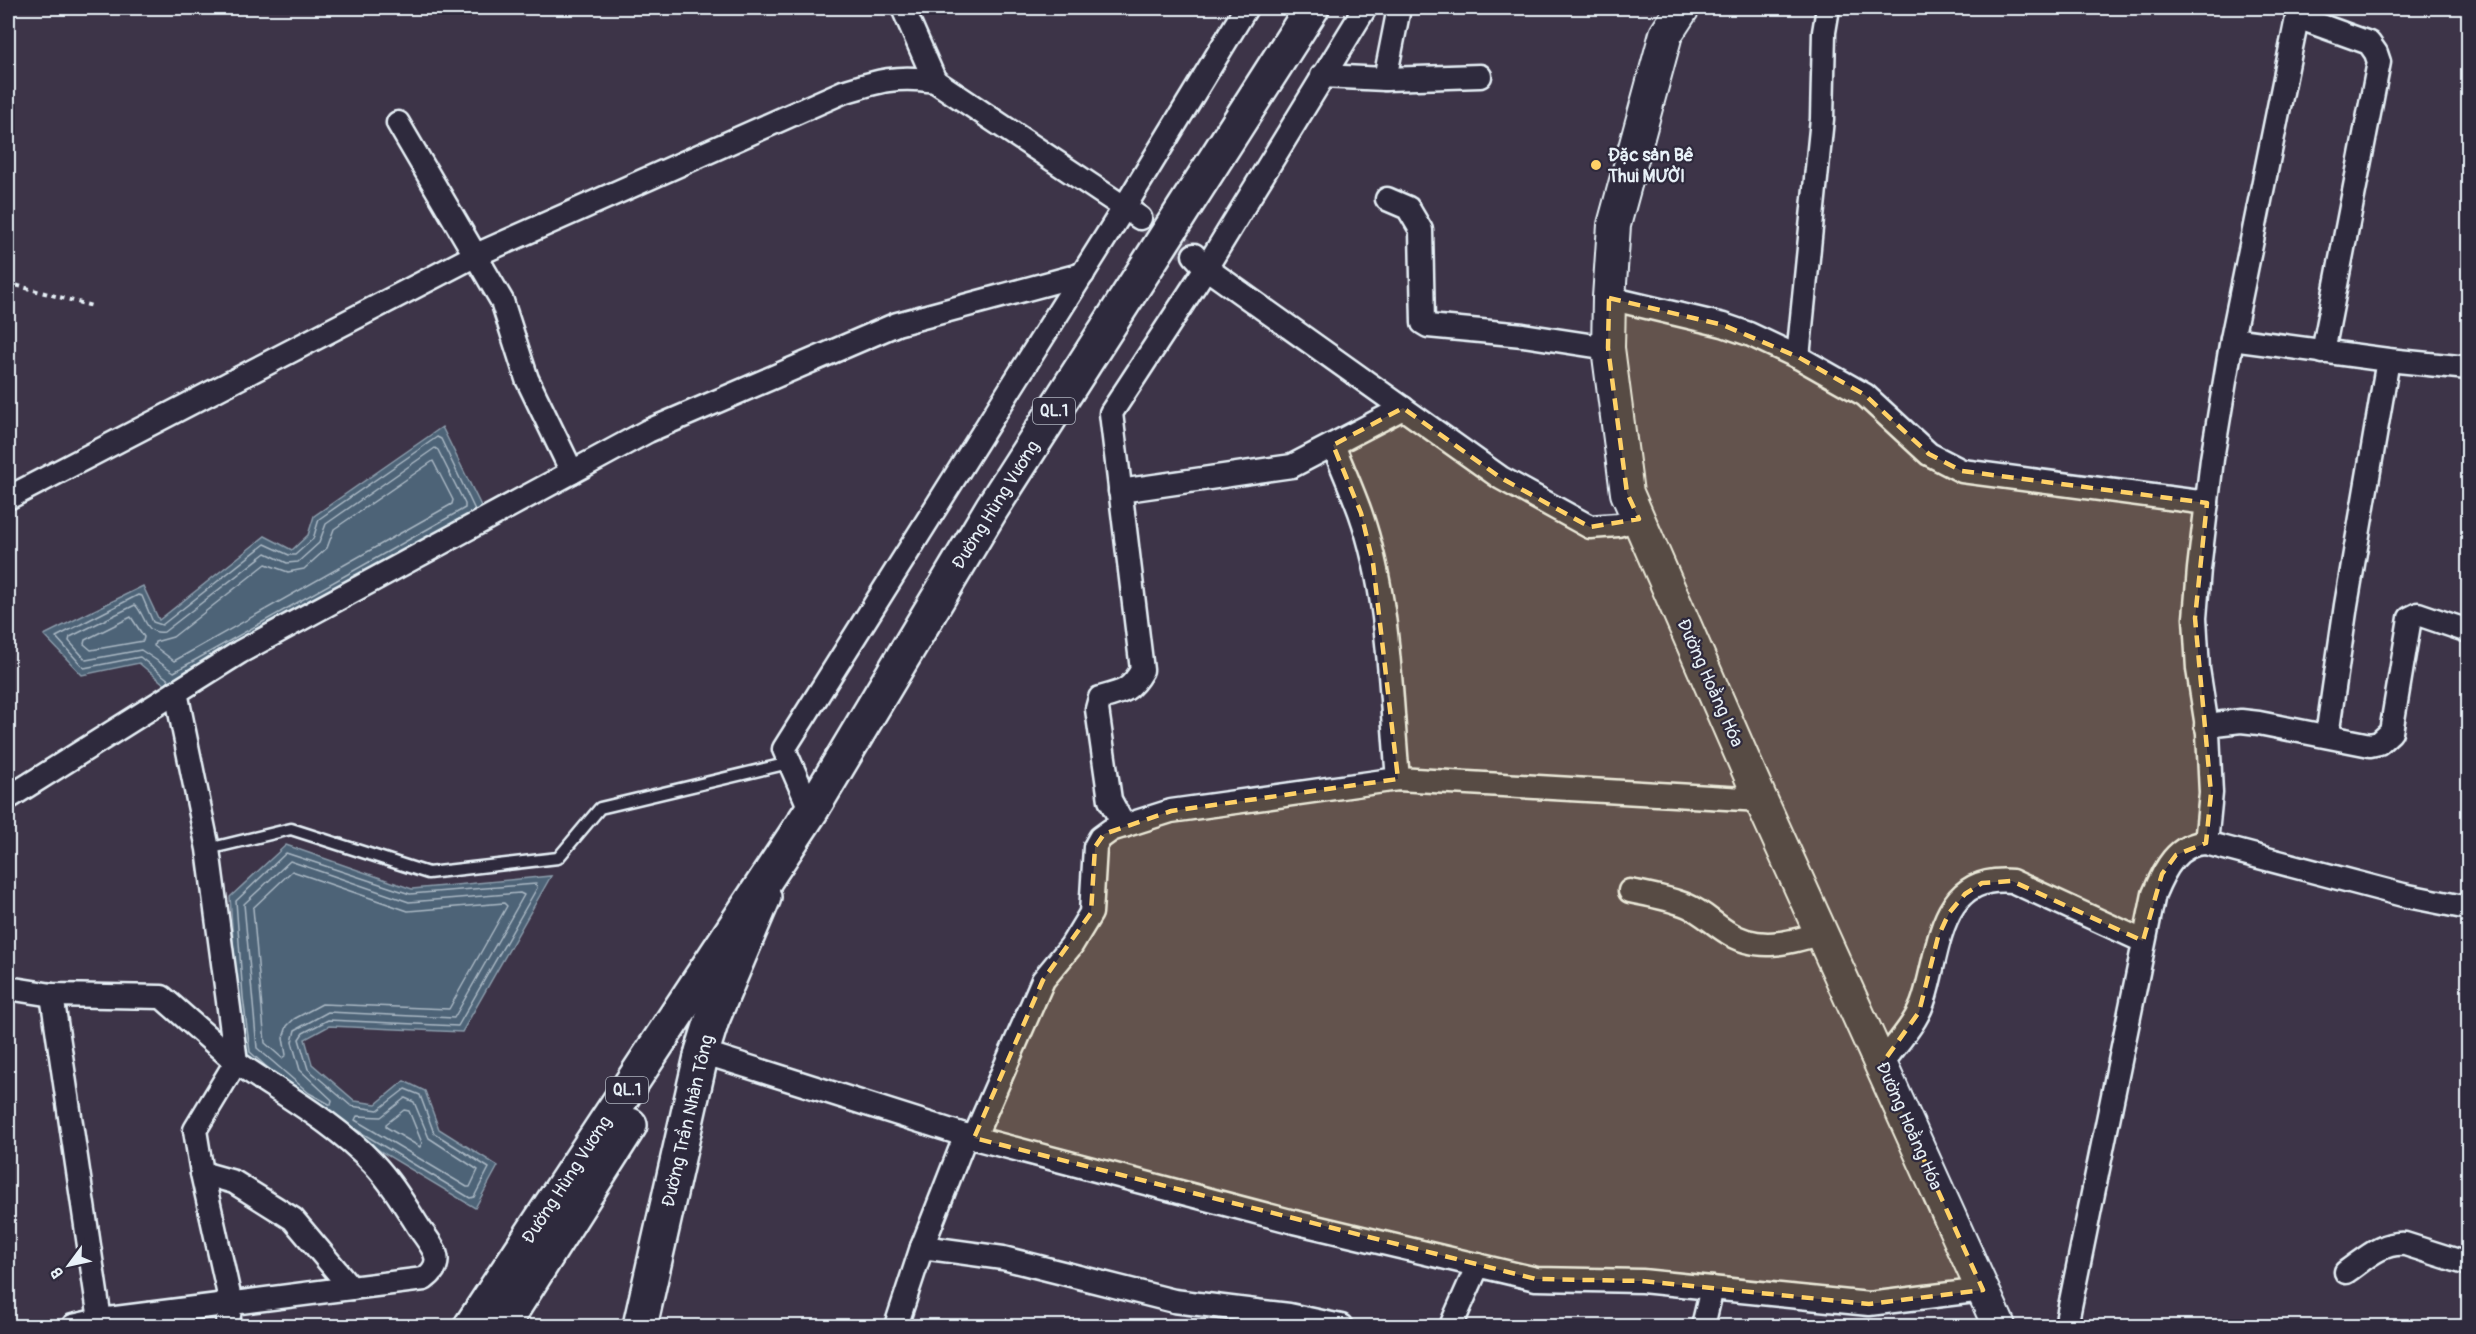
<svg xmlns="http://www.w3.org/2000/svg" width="2476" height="1334" font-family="Pangolin,sans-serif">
	<rect width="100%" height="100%" fill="#3d3448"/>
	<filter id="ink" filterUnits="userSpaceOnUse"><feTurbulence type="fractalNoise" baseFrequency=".0167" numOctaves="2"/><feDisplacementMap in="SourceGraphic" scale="12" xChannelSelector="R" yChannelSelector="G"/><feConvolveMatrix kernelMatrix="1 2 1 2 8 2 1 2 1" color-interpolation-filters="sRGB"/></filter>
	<g filter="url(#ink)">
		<!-- water -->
		<g fill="#4d6377" stroke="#8b9cab" stroke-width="1.5">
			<path d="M442 427 484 512 170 689 139 663 82 675 44 635 143 586 159 620 265 536 292 550 308 535 314 516Z"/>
			<path d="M286 845 412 889 551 876 462 1032 329 1026 305 1039 312 1064 355 1101 376 1104 404 1081 425 1091 439 1129 498 1166 475 1208 302 1104 244 1056 237 998 230 897Z"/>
		</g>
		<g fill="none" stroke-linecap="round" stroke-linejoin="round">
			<!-- shore -->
			<g stroke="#aab8c4" stroke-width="1.5">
				<path d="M435 448 438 450 465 504V508L174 672 141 650 86 660 69 641 70 637 135 605C146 615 144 635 164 632L266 553 287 563 298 562 319 543 326 524Z"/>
				<path d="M433 461 453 500 452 504 174 661 154 646 155 642 173 637 266 564 288 572 304 569 327 548 334 529Z"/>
				<path d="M131 617 144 637 143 641 91 650 84 644 85 640Z"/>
				<path d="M170 681 140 657 84 668 56 637 138 595 142 596 153 622 162 625 265 544 289 555H295L313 539 319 519 437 437 441 439 475 510"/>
				<path d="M290 861 409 902 520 893 524 895 454 1018 328 1012 295 1030 292 1042 300 1070 332 1100 331 1105 309 1093 257 1048 244 904Z"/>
				<path d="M292 871 408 911 504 903 507 906 449 1009 322 1004 294 1019 287 1026 283 1038 286 1055 282 1058 265 1043 253 908Z"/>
				<path d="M269 1069 250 1052 243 997 236 901 286 853 410 894 536 884 537 888 458 1026 328 1020 303 1033 299 1039 308 1069 351 1106 378 1110 405 1089 420 1095 434 1133 489 1168 474 1197 470 1198 355 1129"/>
				<path d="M405 1098 414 1102 429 1138 478 1170 470 1187H467L355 1120 357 1116 381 1117Z"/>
				<path d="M404 1110 409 1111 422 1143 420 1147 386 1127V1124Z"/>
			</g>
			<!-- street-tunnel -->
			<path stroke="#575062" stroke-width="22" stroke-dasharray="22 11" stroke-linecap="butt" d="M1140 218 1194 255"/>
			<defs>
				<path id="lane" d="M208 849 291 829 428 873 558 858 600 808 789 763"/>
				<g id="street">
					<path d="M903 8 935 81"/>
					<path d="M2297 17 2369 43 2376 53 2379 62 2323 352"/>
					<path d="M1322 76 1385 79 1480 76"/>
					<path d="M1385 79 1399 8"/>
					<path d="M398 123 502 301 527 379 572 472"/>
					<path d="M1387 199 1408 208 1421 230 1423 323 1428 326 1523 335 1608 348"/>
					<path d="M1194 255 1206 268 1501 478 1590 527 1618 525 1639 519"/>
					<path d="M1609 298 1723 325 1749 334 1798 357 1865 395 1929 454 1962 471 2207 503"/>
					<path d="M2232 339 2388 360 2468 368"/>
					<path d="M1798 357 1822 119 1824 32 1828 8"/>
					<path d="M1333 445C1342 467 1352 490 1360 512 1390 597 1390 691 1398 779"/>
					<path d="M1120 491 1292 466 1403 408"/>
					<path d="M8 498 476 255 843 92C878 81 897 75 935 81L1140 218"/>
					<path d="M176 692 208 849 236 1062C282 1094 334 1122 373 1163 391 1182 404 1204 418 1226 431 1246 449 1261 424 1279L351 1288"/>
					<path d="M2206 725 2241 721 2259 723 2370 745 2379 743 2391 732 2410 618 2418 614 2468 631"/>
					<path d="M2327 736 2346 605 2388 360"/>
					<path d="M8 798 240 652 648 431 897 324 1083 274"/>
					<path d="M811 811 784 749 1124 208 1246 8"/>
					<path d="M1124 826 1110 800 1097 709 1100 698C1123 692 1130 691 1142 670L1111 413 1206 268 1365 8"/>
					<path d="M2206 843 2211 793 2208 733 2198 669 2195 618 2199 569 2212 459 2232 339 2299 8"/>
					<path d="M1630 891C1650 895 1669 898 1688 906 1702 912 1714 924 1727 932 1757 952 1790 943 1821 933"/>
					<path d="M8 988 52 995 162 997 236 1062 195 1130 202 1173 231 1304 227 1326"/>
					<path d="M52 995 100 1320"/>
					<path d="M702 1052 974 1138 1294 1222 1536 1279 1642 1281 1869 1304 1983 1290"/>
					<path d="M1881 1065C1895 1045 1917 1023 1924 999 1940 950 1938 874 2012 881L2143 941"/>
					<path d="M974 1138 1043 980 1071 946 1091 913 1095 847 1100 838 1111 830 1171 811 1398 779 1761 800"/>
					<path d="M922 1247 1003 1258 1174 1301 1289 1315 1341 1326"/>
					<path d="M2346 1272C2365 1259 2381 1242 2405 1244L2468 1264"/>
					<path d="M73 1326 100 1320 351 1288 293 1219 234 1182 202 1173"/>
					<path d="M896 1326 922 1247 966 1135"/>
					<path d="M1451 1326 1478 1265"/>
					<path d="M1703 1326 1712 1288"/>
					<path d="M2066 1326 2154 894C2164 870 2177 843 2206 843L2403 895 2468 908"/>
				</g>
				<path id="secondary" d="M1683 8 1666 34 1614 225 1609 298 1608 348 1627 493 1761 800 1999 1326"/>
				<path id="primary" d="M640 1326 702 1052 712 1020 764 897"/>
				<g id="highway">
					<path d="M471 1326 811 811 992 508 1312 8"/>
					<path d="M502 1326 630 1125"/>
				</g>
			</defs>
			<!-- lane casing -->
			<use href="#lane" stroke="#e8f1f8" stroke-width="15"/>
			<!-- street casing -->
			<use href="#street" stroke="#e8f1f8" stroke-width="27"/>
			<!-- secondary casing -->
			<use href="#secondary" stroke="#e8f1f8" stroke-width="36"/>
			<!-- primary casing -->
			<use href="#primary" stroke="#e8f1f8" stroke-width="38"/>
			<!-- highway casing -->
			<use href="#highway" stroke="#e8f1f8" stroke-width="38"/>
			<!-- path -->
			<path stroke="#e8f1f8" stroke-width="4" stroke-dasharray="4.5 4.5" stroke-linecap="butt" d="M8 283 92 306"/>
			<!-- lane -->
			<use href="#lane" stroke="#2f2a3d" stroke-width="10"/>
			<!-- street -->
			<use href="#street" stroke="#2f2a3d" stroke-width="22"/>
			<!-- secondary -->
			<use href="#secondary" stroke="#2f2a3d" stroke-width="32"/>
			<!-- primary -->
			<use href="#primary" stroke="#2f2a3d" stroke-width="33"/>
			<!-- highway -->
			<use href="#highway" stroke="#2f2a3d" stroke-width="33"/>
		</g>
	</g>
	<!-- marked area -->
	<path fill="#ffd166" fill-opacity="0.2" stroke="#ffd166" stroke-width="4.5" stroke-dasharray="12 8" stroke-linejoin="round" d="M1609 298 1723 325 1798 357 1865 395 1929 454 1962 471 2207 503 2195 618 2211 793 2206 843 2176 855 2162 874 2143 941 2012 881 1982 883 1965 894 1949 913 1938 937 1919 1012 1881 1065 1983 1290 1869 1304 1642 1281 1536 1279 974 1138 1043 980 1091 913 1095 847 1104 834 1171 811 1398 779 1373 563 1361 513 1333 445 1403 408 1501 478 1590 527 1639 519 1627 493 1608 348Z"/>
	<!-- markers -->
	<circle fill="#ffd166" stroke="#2f2a3d" stroke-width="2" cx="1596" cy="165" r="6"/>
	<g text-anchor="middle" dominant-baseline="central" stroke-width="4.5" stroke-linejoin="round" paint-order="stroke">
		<!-- shield labels -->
		<g fill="#2f2a3d" stroke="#b0b5c0" stroke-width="1.5">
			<rect x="1033" y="398" width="42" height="26" rx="4.5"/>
			<rect x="606" y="1077" width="42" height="26" rx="4.5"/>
		</g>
		<g font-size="16" font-weight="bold" fill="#e8f1f8">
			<text x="1054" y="411">QL.1</text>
			<text x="627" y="1090">QL.1</text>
		</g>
		<!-- poi labels -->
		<g font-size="18" font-weight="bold" fill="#e8f1f8" stroke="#2f2a3d" text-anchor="start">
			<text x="1608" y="155">Đặc sản Bê<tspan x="1608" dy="21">Thui MƯỜI</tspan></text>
		</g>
		<!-- street labels -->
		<g font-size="18" fill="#e8f1f8" stroke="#2f2a3d">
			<text transform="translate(996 505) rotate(-58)">Đường Hùng Vương</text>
			<text transform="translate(1710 683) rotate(66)">Đường Hoằng Hóa</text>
			<text transform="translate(688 1121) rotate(-77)">Đường Trần Nhân Tông</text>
			<text transform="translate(1909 1126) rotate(66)">Đường Hoằng Hóa</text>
			<text transform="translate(567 1180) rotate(-57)">Đường Hùng Vương</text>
		</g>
	</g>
	<!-- margin -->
	<rect width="2476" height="1334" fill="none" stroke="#2f2a3d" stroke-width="30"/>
	<rect x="15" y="15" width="2446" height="1304" fill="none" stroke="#e8f1f8" stroke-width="2" filter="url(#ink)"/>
	<!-- north arrow -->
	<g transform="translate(69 1265) rotate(237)" stroke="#2f2a3d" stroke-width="4.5" paint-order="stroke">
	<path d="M0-4.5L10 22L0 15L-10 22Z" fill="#e8f1f8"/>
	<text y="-9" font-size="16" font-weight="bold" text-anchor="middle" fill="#e8f1f8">B</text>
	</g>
</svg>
